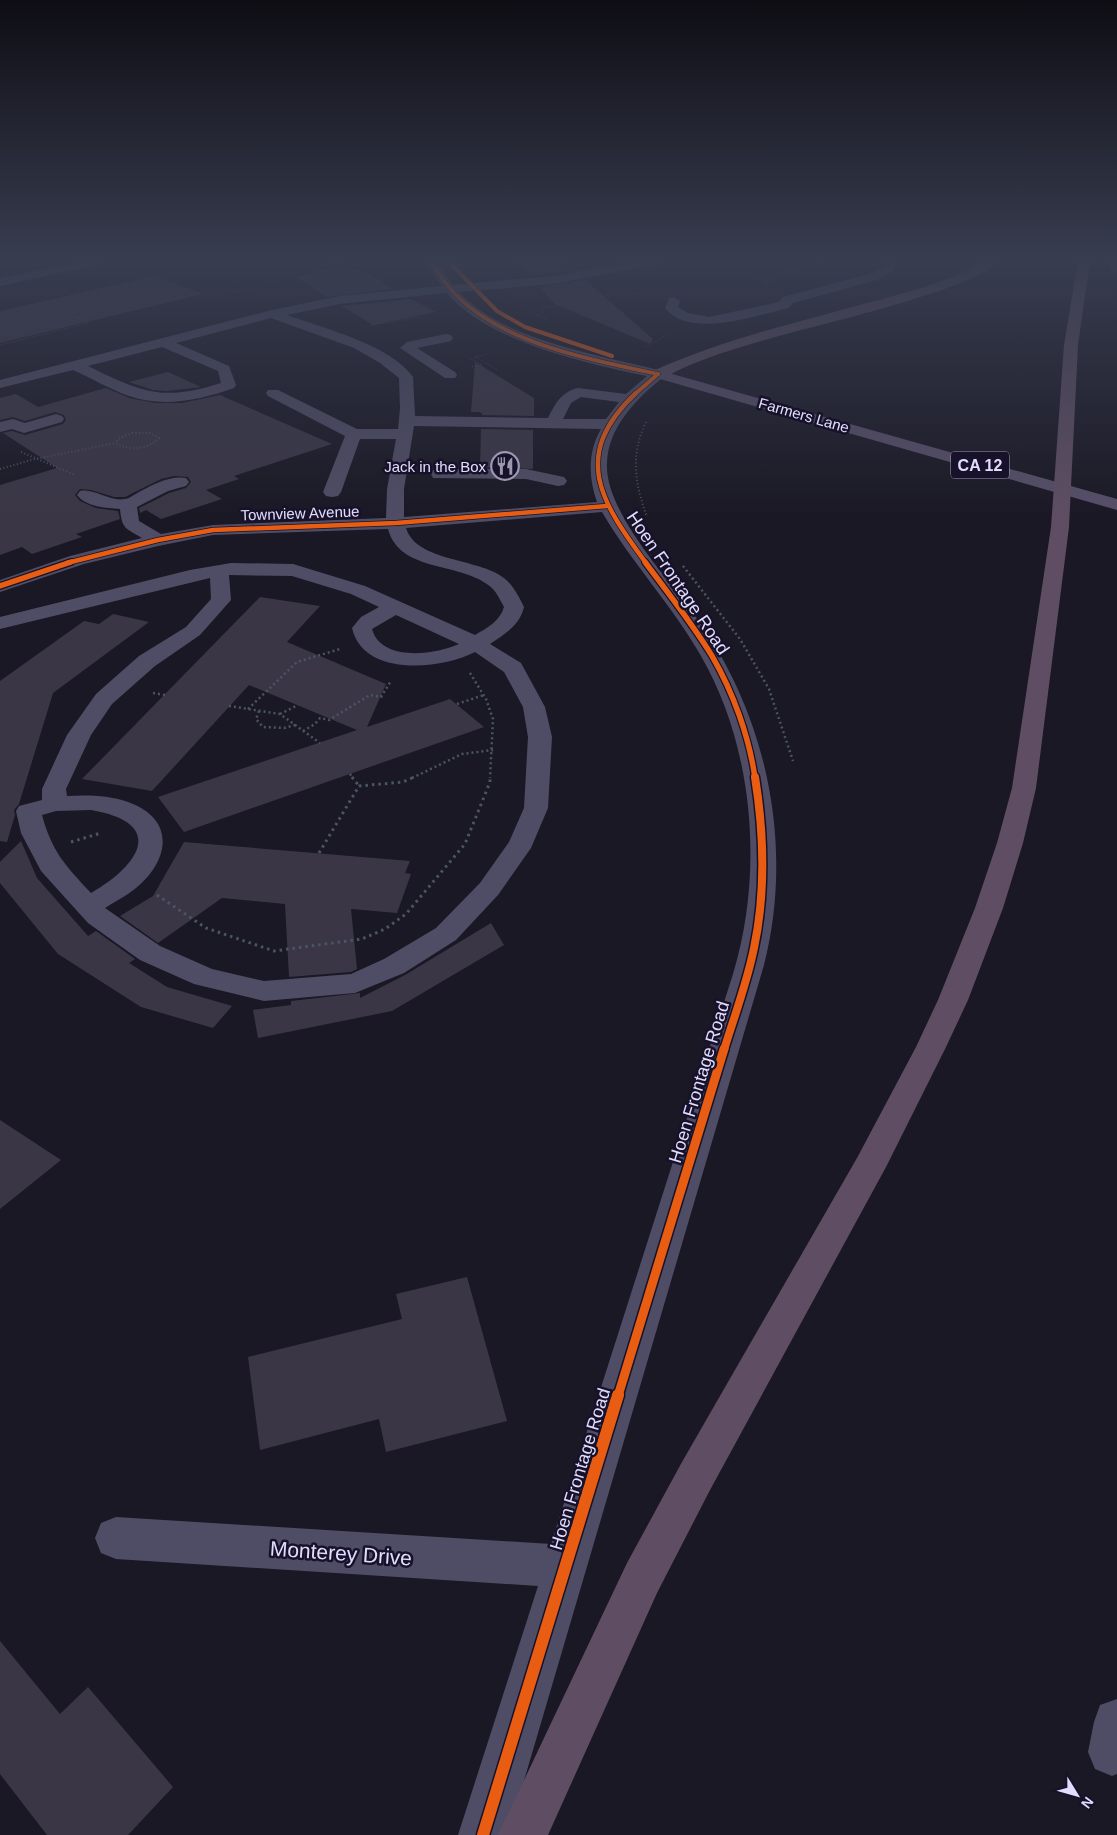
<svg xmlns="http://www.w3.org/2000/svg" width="1117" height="1835" font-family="Arial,sans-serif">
	<rect width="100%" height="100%" fill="#1a1824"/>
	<!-- building -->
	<g fill="#3a3646">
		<path d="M517 261H562L574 270 530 276Z"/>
		<path d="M341 266 369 274 394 289 327 297 296 277Z"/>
		<path d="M155 276 203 294 0 343V311Z"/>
		<path d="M585 280 653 339 650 344 555 304 540 287Z"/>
		<path d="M411 299 436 312 373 325 342 306Z"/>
		<path d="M475 362 534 398V416L482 415V413L478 412H471Z"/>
		<path d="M168 372 201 387 167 391 153 390 129 382Z"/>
		<path d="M106 388 129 398 155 403H182L220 395 332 444 234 476 239 479 206 490 222 499 161 519 146 510 140 513 139 508 169 493 186 488 191 482 188 477 174 476 161 479 125 497H114L91 490 80 489 75 495 80 501 96 508 118 511 120 519 76 534 82 537 32 554 22 547 0 555V485L57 468 3 433 12 431 25 435 63 424 66 420 64 415 55 412 25 421 13 417 0 420V398L16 394 38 407Z"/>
		<path d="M481 429 533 430V469L480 467Z"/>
		<path d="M260 597 320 606 287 642 386 684 367 727 450 699 484 727 184 832 158 797 357 730 249 685 152 791 82 779Z"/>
		<path d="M113 614 149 622 53 693 19 804 14 810 15 815 7 842 0 841V681L84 621 99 624Z"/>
		<path d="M21 841 37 878 88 936 96 931 135 959 129 963 167 987 232 1006 213 1028 141 1007 58 954 0 883V862Z"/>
		<path d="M184 842 410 861 405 873 411 874 397 913 351 909 357 969 351 972 289 977 285 904 222 898 158 943 120 916 153 896Z"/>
		<path d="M491 923 504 945 392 1011 258 1038 253 1010 291 1005V1001L360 993V998L405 975Z"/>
		<path d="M0 1120 61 1160 0 1209Z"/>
		<path d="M467 1277 507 1421 386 1452 379 1419 260 1450 248 1357 402 1319 396 1294Z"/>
		<path d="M0 1641 60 1714 88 1687 173 1787 128 1835H47L0 1774Z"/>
	</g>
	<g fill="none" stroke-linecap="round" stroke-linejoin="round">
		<!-- path-far3 -->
		<g stroke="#4a5564" stroke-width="1" stroke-dasharray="1 2" stroke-linecap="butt">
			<path d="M331 263 344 264"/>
			<path d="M317 270 327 273"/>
			<path d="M742 274 767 281"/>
			<path d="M304 277 315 281"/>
			<path d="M781 277 782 274 820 263 821 261"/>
			<path d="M301 278 317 275 310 272 331 263 325 261"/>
			<path d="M235 283 250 288"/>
			<path d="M770 284 764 282 775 279"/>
			<path d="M201 285 210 283 235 292 279 280"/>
			<path d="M523 306 537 315"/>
			<path d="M545 319 537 315 542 314 544 308 615 294 621 297 640 293"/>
			<path d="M371 325 422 317"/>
			<path d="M0 345 89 323 78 318 95 314 87 310 58 315"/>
			<path d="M645 347 662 338 667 332"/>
			<path d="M475 357 487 354"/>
			<path d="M476 357 497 370"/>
			<path d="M469 358 482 365 471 367"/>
		</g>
		<!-- path-far2 -->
		<g stroke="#4a5564" stroke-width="2" stroke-dasharray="1 2.5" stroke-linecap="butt">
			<path d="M646 422C630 455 635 484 647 517"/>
			<path d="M132 433H150L159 438C148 450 129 451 116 443L118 439Z"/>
			<path d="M21 452 75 475"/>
			<path d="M0 469 35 459 116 443"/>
		</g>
		<!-- path-far1 -->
		<g stroke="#4a5564" stroke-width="2.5" stroke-dasharray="2 3" stroke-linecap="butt">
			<path d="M683 566 740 639 769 689 793 761"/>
			<path d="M470 673 486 699 493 719 490 778"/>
			<path d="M153 693 165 695"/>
			<path d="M457 704 484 695"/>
			<path d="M229 706 280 714 320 743"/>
			<path d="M248 709 297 662 340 649"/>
			<path d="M259 711 256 719 263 727 284 728 295 725"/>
			<path d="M280 714 298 705"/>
			<path d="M303 731 315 724 320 718 329 720 370 695 381 697 391 681"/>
			<path d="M350 774 353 778"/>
			<path d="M412 778 462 754 493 750"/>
		</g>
		<!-- path -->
		<g stroke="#4a5564" stroke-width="3" stroke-dasharray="2.5 4" stroke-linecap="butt">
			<path d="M352 777 359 786"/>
			<path d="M71 842 101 833"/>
			<path d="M319 853 359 786 403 782 414 777"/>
			<path d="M157 895 206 928 274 951 362 939 385 929 406 914 465 844 490 782V777"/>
		</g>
		<!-- minor -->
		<g fill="#4f4d65" fill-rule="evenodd">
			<path d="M83 261H104L98 265 0 286V278Z"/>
			<path d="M424 261H436L453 285 553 276 638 261H661L655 265 553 284 459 292C504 341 601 355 663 371L665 374C660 381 652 386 646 392 626 411 608 434 607 463 604 511 670 581 698 620 768 718 794 848 764 965L508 1835H458L538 1586 116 1559 101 1553 95 1538 101 1523 116 1517 551 1544 733 974C764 872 754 748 701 656 672 605 631 562 602 512L406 528C416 562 479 558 504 578 513 585 519 597 524 607 520 625 505 634 490 644L521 663 545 707 552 737 548 808 531 848 498 895 456 940 404 973 355 993 264 1001 194 984 140 960 88 923 41 871 21 833 16 811 19 806 42 800V789L67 735 96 694 139 656 186 627 211 599 210 578 0 629V617L190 570 231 563 293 564 365 586 475 635C487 628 500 621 504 607 500 600 497 593 492 588 463 561 400 574 388 529L213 535 158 546 84 564 0 592V580L70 556 142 538C126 528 122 530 120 509 106 508 86 507 77 495L80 491C95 488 109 502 125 499 129 499 135 494 139 492 152 485 170 475 186 478L189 482 186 486 168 491 137 507 139 521 161 534 213 525 386 518 387 489 396 439H360L341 492 338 496 332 497 326 496 323 492 345 436 268 396 266 393 268 390H278L357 429H398L400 408 399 378 380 363 354 348 271 318 176 343 229 366 236 385 234 388C200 400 164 408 129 396 109 389 92 378 73 370L0 388V380L272 310 340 296 442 286ZM447 293C486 341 588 364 647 376L626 394 578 388C561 392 555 404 548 418L415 416 413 377C391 345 323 328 287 315L340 304ZM162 347 218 371 221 383C162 402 141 392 88 366ZM581 397 619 402 606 419H563L571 403ZM414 426 601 429C588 451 588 477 597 502L404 517V489ZM229 575 292 576 351 594 379 607 361 617 352 628C363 677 440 670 475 652L504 672 523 707 528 737 524 808 509 842 480 883 436 928 384 959 351 974 264 981 212 969 160 946 105 908C112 903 121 899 128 894 167 868 181 821 128 802 108 795 87 795 67 796L66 789 91 735 112 704 155 666 200 635 231 600ZM396 615 459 644C435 655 381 662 372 629ZM91 810C167 823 140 865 91 893 65 865 52 852 42 815L56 811Z"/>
			<path d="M884 261H896L894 270 877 280 793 303 788 308C756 316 688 339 665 308L669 298 674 297 680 301 678 307 688 313 709 317 779 302 783 297 869 274 882 268Z"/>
			<path d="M446 334 451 335 453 338 451 341 417 348 455 372 457 375 455 378H445L400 348 407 342Z"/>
			<path d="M56 414 62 416 64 419 62 422 24 433 12 429 0 432V422L13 419 25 423Z"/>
			<path d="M439 469H526L564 477 567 481 564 485 558 486 526 479 433 478 431 474 433 470Z"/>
			<path d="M1117 1699V1774L1112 1776 1095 1769 1088 1752 1094 1722 1100 1705Z"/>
		</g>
		<!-- major -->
		<path fill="#584f69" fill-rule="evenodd" d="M658 370 1117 499V510L653 377 651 374 653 371Z"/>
		<!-- highway -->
		<g fill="#5f4e63" fill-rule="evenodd">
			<path d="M985 261H999C977 288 823 324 782 335 748 345 713 354 681 369 672 373 663 380 653 377L651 374 653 371C721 340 795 323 867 303 908 292 949 282 985 261Z"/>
			<path d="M1078 261H1090L1078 345 1069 527 1036 788 1023 843 1003 908 968 1000 946 1047 886 1167 710 1490 657 1593 548 1835H498L627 1563 682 1462 857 1158 916 1047 938 1000 975 908 997 843 1012 788 1051 527 1064 345Z"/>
			<path d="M1109 261H1117V273L1111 269Z"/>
		</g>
		<defs>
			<g id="cycleway-far5">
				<path d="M430 261C439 273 447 287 458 297 506 344 594 361 658 374"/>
				<path d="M448 261 497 311 525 327 612 356"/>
				<path d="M635 394 658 374"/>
			</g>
			<g id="cycleway-far4">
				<path d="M636 393C569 456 602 503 646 563"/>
				<path d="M67 563 158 540 213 530 396 523 607 506"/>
			</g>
			<g id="cycleway-far3">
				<path d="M645 562C668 593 692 623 712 656 733 692 749 736 755 778"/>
				<path d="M0 586 71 562"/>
			</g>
			<path id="cycleway-far2" d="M724 1050C734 1017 747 983 754 948 766 891 764 833 755 777"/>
			<path id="cycleway-far1" d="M618 1396 724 1049"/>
			<path id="cycleway" d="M483 1835 618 1395"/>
		</defs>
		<!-- cycleway-far5 casing -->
		<use href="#cycleway-far5" stroke="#17122a" stroke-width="5"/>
		<!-- cycleway-far4 casing -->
		<use href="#cycleway-far4" stroke="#17122a" stroke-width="6"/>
		<!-- cycleway-far3 casing -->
		<use href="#cycleway-far3" stroke="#17122a" stroke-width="8"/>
		<!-- cycleway-far2 casing -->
		<use href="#cycleway-far2" stroke="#17122a" stroke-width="11"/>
		<!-- cycleway-far1 casing -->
		<use href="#cycleway-far1" stroke="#17122a" stroke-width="12"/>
		<!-- cycleway casing -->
		<use href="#cycleway" stroke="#17122a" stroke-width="15"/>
		<!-- cycleway-far5 -->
		<use href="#cycleway-far5" stroke="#e95d12" stroke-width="4"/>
		<!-- cycleway-far4 -->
		<use href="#cycleway-far4" stroke="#e95d12" stroke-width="4.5"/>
		<!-- cycleway-far3 -->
		<use href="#cycleway-far3" stroke="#e95d12" stroke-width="5.5"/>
		<!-- cycleway-far2 -->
		<use href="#cycleway-far2" stroke="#e95d12" stroke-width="8"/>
		<!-- cycleway-far1 -->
		<use href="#cycleway-far1" stroke="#e95d12" stroke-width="9"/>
		<!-- cycleway -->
		<use href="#cycleway" stroke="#e95d12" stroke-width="12"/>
	</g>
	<!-- sky -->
	<linearGradient id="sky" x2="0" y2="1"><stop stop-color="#0e0d14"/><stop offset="0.5" stop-color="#383d50"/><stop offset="1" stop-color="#383d50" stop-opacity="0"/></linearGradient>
	<rect width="1117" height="517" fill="url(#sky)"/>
	<!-- icons -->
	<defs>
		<symbol id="restaurant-ring" viewBox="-11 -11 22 22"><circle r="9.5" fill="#17122a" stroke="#9c98b2" stroke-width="1.5"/><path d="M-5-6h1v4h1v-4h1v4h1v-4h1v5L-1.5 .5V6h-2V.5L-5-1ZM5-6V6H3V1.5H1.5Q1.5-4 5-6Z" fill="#9c98b2"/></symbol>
	</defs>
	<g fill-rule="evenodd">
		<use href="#restaurant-ring" x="489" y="450" width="32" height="32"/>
	</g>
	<g text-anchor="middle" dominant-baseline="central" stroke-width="5" stroke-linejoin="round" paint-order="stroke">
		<!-- far-street labels -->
		<g font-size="15" fill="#e2ddfe" stroke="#17122a">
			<text transform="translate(804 415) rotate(16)">Farmers Lane</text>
			<text transform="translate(300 513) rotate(-2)">Townview Avenue</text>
		</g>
		<!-- far-poi labels -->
		<g font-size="15" fill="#e2ddfe" stroke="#17122a" text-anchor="end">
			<text x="486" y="466">Jack in the Box</text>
		</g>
		<!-- shield labels -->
		<rect fill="#17122a" stroke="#a5a0be" stroke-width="1" x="951" y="451.5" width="58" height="27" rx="4"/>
		<g font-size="16" font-weight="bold" fill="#e2ddfe">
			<text x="980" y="465">CA 12</text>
		</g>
		<!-- street labels -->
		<g font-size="18" fill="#e2ddfe" stroke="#17122a">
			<text transform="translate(678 583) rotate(56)">Hoen Frontage Road</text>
			<text transform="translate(699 1082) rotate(-73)">Hoen Frontage Road</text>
			<text transform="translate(580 1469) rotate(-73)">Hoen Frontage Road</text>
		</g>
		<!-- near-street labels -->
		<g font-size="21" fill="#e2ddfe" stroke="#17122a">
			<text transform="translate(341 1553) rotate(4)">Monterey Drive</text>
		</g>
	</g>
	<!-- north arrow -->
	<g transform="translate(1077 1795) rotate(127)" stroke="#17122a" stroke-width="4" paint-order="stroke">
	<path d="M0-4L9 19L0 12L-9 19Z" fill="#e2ddfe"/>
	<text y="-8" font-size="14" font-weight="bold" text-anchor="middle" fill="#e2ddfe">N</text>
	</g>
</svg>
